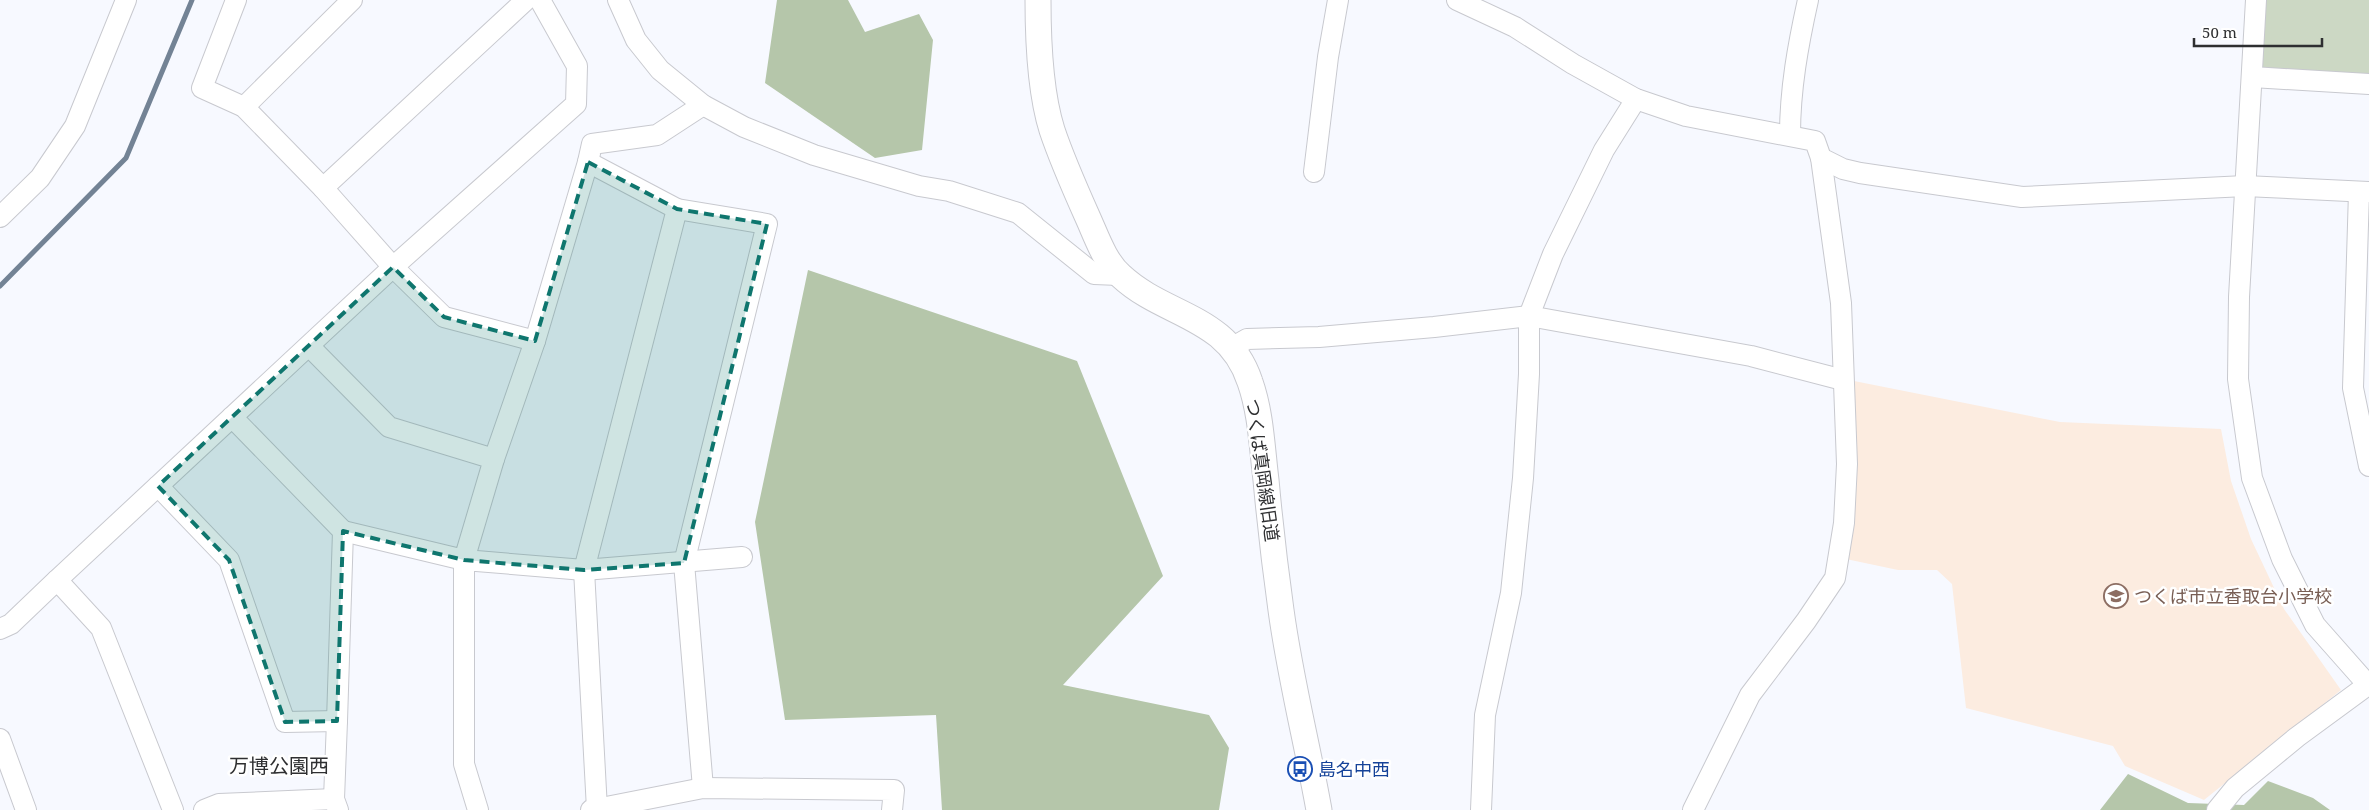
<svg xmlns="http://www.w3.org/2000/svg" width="2369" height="810" font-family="'Noto Serif','Noto Sans JP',serif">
	<rect width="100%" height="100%" fill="#f7f9ff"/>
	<!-- education -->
	<path fill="#fcece0" d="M1854 381 2060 422 2221 429 2231 481 2251 539 2284 609 2341 690 2204 800 2125 766 2113 746 1966 708 1952 584 1937 570H1898L1846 559 1856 442Z"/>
	<!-- green -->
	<path fill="#ccd8c4" d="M2256 0H2369V84L2252 77Z"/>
	<!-- forest -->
	<g fill="#b5c6aa">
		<path d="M777 0H848L865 32 919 14 933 40 922 150 875 158 765 83Z"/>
		<path d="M808 270 1077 361 1163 576 1063 685 1209 715 1229 748 1219 810H942L936 715 785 720 755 522Z"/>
		<path d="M2128 774 2188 803 2244 805 2268 781 2313 798 2330 810H2100Z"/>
	</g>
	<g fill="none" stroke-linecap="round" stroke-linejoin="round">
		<!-- stream -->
		<path stroke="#738395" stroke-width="5" d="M0 286 126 158 192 0"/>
		<defs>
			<g id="minor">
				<path d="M236 0 202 88 244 107 323 188 393 267 444 317 535 341 494 459"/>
				<path d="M618 0 636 40 660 70 703 105 744 127 814 155 919 186 949 191 1018 213 1094 274 1119 275"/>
				<path d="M1457 0 1515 27 1573 64 1636 99 1686 116 1815 141 1821 158 1843 169 1860 173 2022 197 2245 186 2369 192"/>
				<path d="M2256 0 2239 297 2238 379 2252 478 2282 559 2315 625 2369 686"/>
				<path d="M2252 77 2369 84"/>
				<path d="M244 107 352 0"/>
				<path d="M1790 135C1790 89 1798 45 1808 0"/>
				<path d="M588 162 592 144 657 135 703 105"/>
				<path d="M1314 172 1328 57 1338 0"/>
				<path d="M323 188 526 0"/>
				<path d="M2359 192 2353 388 2369 466"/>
				<path d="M677 209 767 224 684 563 703 788"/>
				<path d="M0 217 40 178 75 126 126 0"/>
				<path d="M535 341 588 162 677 209 584 570 597 809"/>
				<path d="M309 346 389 427 494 459 464 560 343 531"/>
				<path d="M1233 347 1247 339 1319 337 1434 327 1529 316 1751 356 1843 380"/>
				<path d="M232 417 343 531 337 721"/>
				<path d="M158 486 229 560 285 722 337 721 334 799 338 810"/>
				<path d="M57 580 393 267 576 104 577 66 540 0"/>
				<path d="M0 629 11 624 57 580 101 628 173 810"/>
				<path d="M0 739 26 810"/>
				<path d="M204 810 219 804 334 799"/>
				<path d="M478 810 464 764V560L584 570 742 557"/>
				<path d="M591 810 703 788 894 790 892 810"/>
				<path d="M1481 810 1485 715 1511 593 1523 478 1529 374V316L1553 254 1604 150 1636 99"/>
				<path d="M1693 810 1750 695 1806 621 1835 578 1844 523 1847 464 1841 303 1821 158"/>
				<path d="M2217 810 2235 788 2297 737 2369 684"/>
			</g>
			<path id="major" d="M1038 0C1038 40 1040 92 1052 130 1062 160 1075 189 1088 218 1097 238 1105 262 1121 276 1165 317 1228 315 1250 382 1261 413 1262 448 1266 480 1270 524 1275 567 1281 610 1290 677 1307 743 1319 810"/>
		</defs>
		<!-- minor casing -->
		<use href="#minor" stroke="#c8c9cf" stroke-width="22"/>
		<!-- major casing -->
		<use href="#major" stroke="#c8c9cf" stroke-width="27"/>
		<!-- minor -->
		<use href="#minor" stroke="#fff" stroke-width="20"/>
		<!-- major -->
		<use href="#major" stroke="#fff" stroke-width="25"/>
	</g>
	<!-- marked area -->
	<path fill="#0f766e" fill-opacity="0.2" stroke="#0f766e" stroke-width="4" stroke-dasharray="10 6" stroke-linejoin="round" d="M588 162 677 209 767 224 684 563 584 570 464 560 343 531 337 721 285 722 229 560 158 486 393 267 444 317 535 341Z"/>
	<!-- icons -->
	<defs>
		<symbol id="school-ring" viewBox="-11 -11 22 22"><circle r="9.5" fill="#fff" stroke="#8d6e63" stroke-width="1.5"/><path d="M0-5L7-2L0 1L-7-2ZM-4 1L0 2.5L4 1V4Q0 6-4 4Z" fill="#8d6e63"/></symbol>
		<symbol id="bus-ring" viewBox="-11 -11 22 22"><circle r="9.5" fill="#fff" stroke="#1a4fb4" stroke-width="1.5"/><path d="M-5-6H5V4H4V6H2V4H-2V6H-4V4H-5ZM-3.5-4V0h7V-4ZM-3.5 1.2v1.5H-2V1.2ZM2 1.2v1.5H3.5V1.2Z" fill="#1a4fb4"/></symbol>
	</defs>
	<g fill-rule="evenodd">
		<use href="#school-ring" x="2102" y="582" width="28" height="28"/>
		<use href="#bus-ring" x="1286" y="755" width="28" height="28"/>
	</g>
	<g text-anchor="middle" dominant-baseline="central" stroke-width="5" stroke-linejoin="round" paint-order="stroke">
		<!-- street labels -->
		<g font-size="18" fill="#2e2f31" stroke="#fff">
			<text transform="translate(1263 470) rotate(82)">つくば真岡線旧道</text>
		</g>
		<!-- education labels -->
		<g font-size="18" fill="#785e54" stroke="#fff" text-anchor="start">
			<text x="2134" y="596">つくば市立香取台小学校</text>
		</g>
		<!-- transit labels -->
		<g font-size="18" fill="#164399" stroke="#fff" text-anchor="start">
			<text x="1318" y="769">島名中西</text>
		</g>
		<!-- quarter labels -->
		<g font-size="20" fill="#2e2f31" stroke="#fff">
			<text x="279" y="765">万博公園西</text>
		</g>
	</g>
	<!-- scale -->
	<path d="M2194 38v8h128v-8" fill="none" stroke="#2e2f31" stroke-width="2.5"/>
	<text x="2202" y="38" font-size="15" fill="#2e2f31" stroke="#ffffff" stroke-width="4" paint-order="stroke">50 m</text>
</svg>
